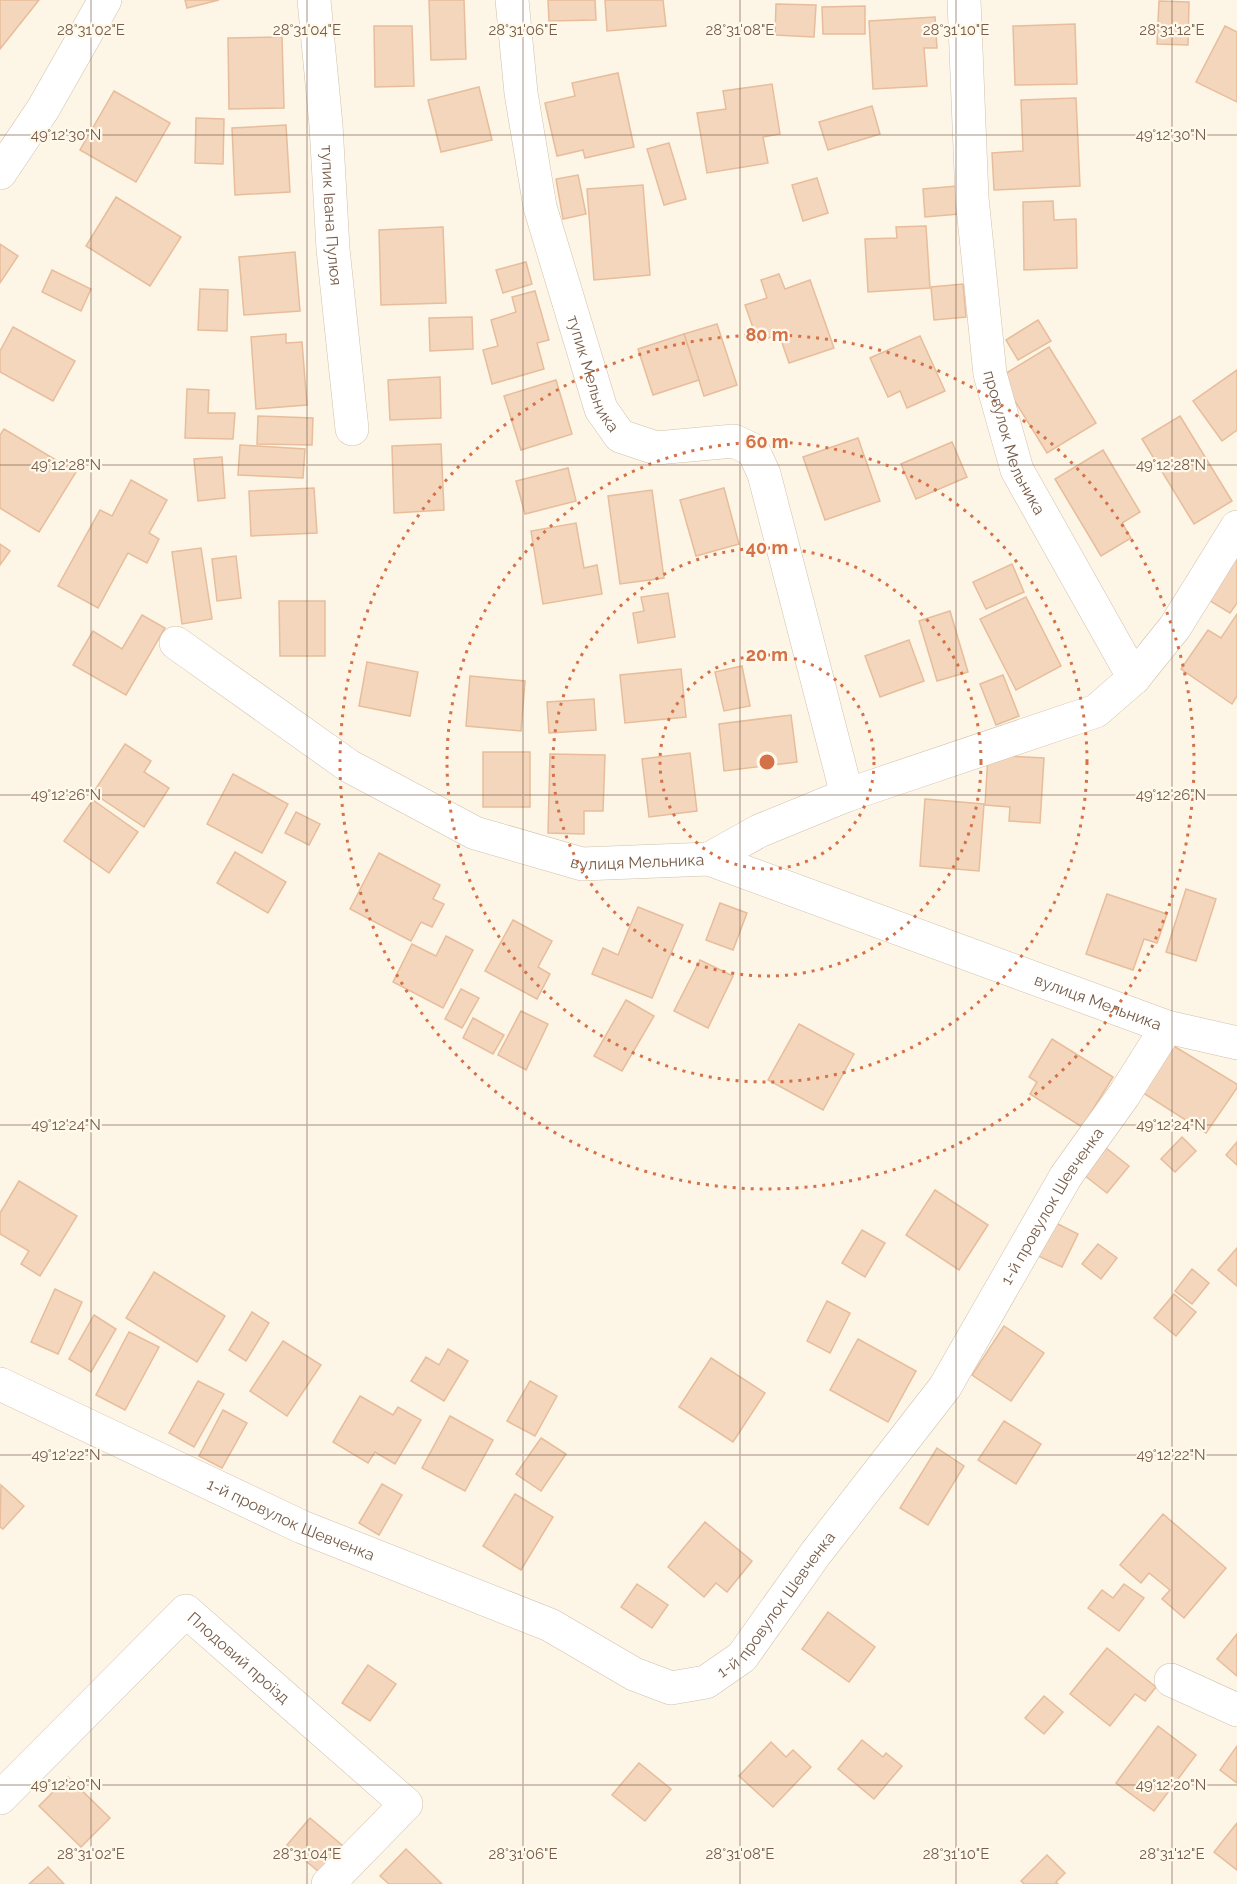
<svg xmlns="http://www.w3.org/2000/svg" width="1237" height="1884" font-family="Raleway,sans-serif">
	<rect width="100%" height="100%" fill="#fdf5e5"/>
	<!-- building -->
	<g fill="#f4d6bc" stroke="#e7bd9b" stroke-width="1.5">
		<path d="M0 0H39L0 49Z"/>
		<path d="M185 0H219L187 8Z"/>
		<path d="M429 0H464L466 59 431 60Z"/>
		<path d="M548 0H595L596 20 549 21Z"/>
		<path d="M605 0H663L666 26 607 31Z"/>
		<path d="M1159 1 1189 2 1188 45 1157 44Z"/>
		<path d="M776 4 816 5 814 37 775 35Z"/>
		<path d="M865 6V34H823L822 7Z"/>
		<path d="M935 17 937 48H924L927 86 873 89 869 21Z"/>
		<path d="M1075 24 1077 84 1015 85 1013 26Z"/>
		<path d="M374 26H412L414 86 375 87Z"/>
		<path d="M1225 26 1237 32V102L1196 82Z"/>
		<path d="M282 37 284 108 229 109 228 38Z"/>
		<path d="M618 73 634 147 585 158 583 150 557 156 545 103 575 96 572 83Z"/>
		<path d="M772 84 780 134 763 137 768 163 707 173 697 113 726 109 723 91Z"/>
		<path d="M479 87 492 140 441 152 428 100Z"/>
		<path d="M114 91 170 123 136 182 80 150Z"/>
		<path d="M1076 98 1080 186 994 190 992 153 1023 151 1021 100Z"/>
		<path d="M872 106 880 134 828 150 819 122Z"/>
		<path d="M196 118 224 119 223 164 195 163Z"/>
		<path d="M286 125 290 192 235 195 232 128Z"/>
		<path d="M669 143 686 199 664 205 647 149Z"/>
		<path d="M578 175 586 214 563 219 556 179Z"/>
		<path d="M817 178 828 213 803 221 792 185Z"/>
		<path d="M643 185 650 275 594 280 587 189Z"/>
		<path d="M957 186 959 214 925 217 923 189Z"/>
		<path d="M116 197 181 237 150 286 86 246Z"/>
		<path d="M1053 201 1054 220 1076 219 1077 268 1024 270 1023 202Z"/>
		<path d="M926 226 930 288 868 292 865 239 897 238 896 227Z"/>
		<path d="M443 227 446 303 381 305 379 230Z"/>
		<path d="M0 244 18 256 0 283Z"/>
		<path d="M295 252 300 311 244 315 239 257Z"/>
		<path d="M526 262 532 284 503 293 496 270Z"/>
		<path d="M52 270 91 289 81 311 42 292Z"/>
		<path d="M779 274 785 289 810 280 834 348 789 363 779 334 758 342 745 305 767 298 761 280Z"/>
		<path d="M963 284 966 317 934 320 931 287Z"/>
		<path d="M200 289 228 290 227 331 198 330Z"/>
		<path d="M535 291 549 340 537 343 544 369 492 384 483 350 498 346 491 320 516 312 512 297Z"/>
		<path d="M472 317 473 349 430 351 429 318Z"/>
		<path d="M1038 320 1051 341 1018 360 1006 340Z"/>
		<path d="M717 324 737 385 704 396 684 334Z"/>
		<path d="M13 327 75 361 53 401 0 372V351Z"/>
		<path d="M286 334V343L302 342 307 405 256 409 251 337Z"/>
		<path d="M684 334 699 380 653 395 638 349Z"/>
		<path d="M920 336 945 391 907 408 900 391 888 397 870 358Z"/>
		<path d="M1049 347 1096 423 1047 453 1000 377Z"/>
		<path d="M1237 370V430L1222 441 1193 401Z"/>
		<path d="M440 377 441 418 390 420 388 380Z"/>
		<path d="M556 380 572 434 521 450 504 396Z"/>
		<path d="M187 389 209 390 208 413H235L233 439 185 438Z"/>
		<path d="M258 416 313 418 312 445 257 444Z"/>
		<path d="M1180 416 1232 501 1194 524 1142 439Z"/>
		<path d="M4 429 76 472 39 532 0 508V435Z"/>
		<path d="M858 438 880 501 825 520 803 457Z"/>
		<path d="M952 442 967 477 916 499 901 464Z"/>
		<path d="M441 444 444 510 394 513 392 446Z"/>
		<path d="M240 445 305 449 303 478 238 475Z"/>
		<path d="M1103 450 1140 512 1122 523 1131 538 1101 556 1055 479Z"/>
		<path d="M222 457 225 498 198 501 194 459Z"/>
		<path d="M568 468 576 501 525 514 516 481Z"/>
		<path d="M131 480 167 500 149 533 159 539 147 563 128 553 98 608 58 586 100 510 112 516Z"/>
		<path d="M314 488 317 533 251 536 249 491Z"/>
		<path d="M724 488 739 544 696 556 680 500Z"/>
		<path d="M652 490 664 578 620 584 608 496Z"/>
		<path d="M576 523 584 568 597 565 602 594 543 604 531 531Z"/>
		<path d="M0 544 10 551 0 565Z"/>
		<path d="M201 548 212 619 182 624 172 552Z"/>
		<path d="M236 556 241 598 217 601 212 559Z"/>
		<path d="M1234 556 1237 559V603L1230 613 1207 599Z"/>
		<path d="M1012 564 1024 592 986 609 973 582Z"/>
		<path d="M668 593 675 637 638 643 633 613 644 611 641 597Z"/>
		<path d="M1026 597 1061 666 1016 690 980 619Z"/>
		<path d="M279 601H325V656H280Z"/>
		<path d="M950 611 968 672 937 681 919 621Z"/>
		<path d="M1237 614V696L1232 704 1181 669 1208 630 1221 638Z"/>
		<path d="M142 615 165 628 126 695 73 665 93 631 122 649Z"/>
		<path d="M909 640 924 681 880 697 865 656Z"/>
		<path d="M367 662 418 672 410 716 359 706Z"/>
		<path d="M742 666 750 706 724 711 715 672Z"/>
		<path d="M681 669 686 717 625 723 620 675Z"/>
		<path d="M1003 675 1019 716 996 725 980 684Z"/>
		<path d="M470 676 525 681 521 731 466 726Z"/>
		<path d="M594 699 596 730 549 733 547 702Z"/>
		<path d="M791 715 797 762 724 771 719 724Z"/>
		<path d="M125 744 151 761 144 772 169 788 144 827 93 793Z"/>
		<rect x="483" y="752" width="47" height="55"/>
		<path d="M690 753 697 811 649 817 642 759Z"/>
		<path d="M550 754 605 755 603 811H584V834L548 833Z"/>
		<path d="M988 755 1044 758 1040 823 1009 821 1010 807 985 805Z"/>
		<path d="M233 774 288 804 262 853 207 824Z"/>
		<path d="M925 799 984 804 979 871 920 866Z"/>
		<path d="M93 800 138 832 109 873 64 841Z"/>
		<path d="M296 812 320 824 309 845 285 833Z"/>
		<path d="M235 852 286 882 268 913 217 883Z"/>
		<path d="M379 853 440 885 433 899 444 904 432 927 421 922 411 941 350 909Z"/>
		<path d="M1186 889 1216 899 1196 961 1166 952Z"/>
		<path d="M1107 894 1167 914 1157 943 1144 939 1133 970 1086 954Z"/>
		<path d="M720 903 747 913 733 950 706 940Z"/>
		<path d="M638 907 683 925 652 998 592 974 603 948 618 955Z"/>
		<path d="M513 920 552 941 538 967 550 974 537 999 485 971Z"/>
		<path d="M446 936 473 950 443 1008 393 982 412 944 436 956Z"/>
		<path d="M700 960 733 976 708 1028 674 1011Z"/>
		<path d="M461 989 479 998 462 1028 445 1019Z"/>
		<path d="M626 1000 654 1016 622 1071 594 1056Z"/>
		<path d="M521 1011 548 1024 526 1070 498 1055Z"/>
		<path d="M473 1018 504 1035 493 1054 463 1038Z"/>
		<path d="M799 1024 854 1054 823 1110 768 1080Z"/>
		<path d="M1052 1039 1113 1077 1082 1127 1030 1094 1037 1082 1029 1077Z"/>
		<path d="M1172 1045 1237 1084V1088L1206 1133 1137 1089Z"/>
		<path d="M1182 1137 1196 1151 1175 1172 1161 1159Z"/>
		<path d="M1237 1142V1165L1226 1155Z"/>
		<path d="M1106 1148 1129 1166 1107 1193 1084 1175Z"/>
		<path d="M19 1181 77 1216 40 1276 21 1264 29 1251 0 1234V1213Z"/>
		<path d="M935 1190 988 1225 959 1270 906 1235Z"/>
		<path d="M1054 1222 1078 1234 1062 1267 1038 1256Z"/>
		<path d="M862 1230 885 1243 865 1277 842 1263Z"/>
		<path d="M1098 1244 1117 1258 1101 1279 1082 1264Z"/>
		<path d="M1237 1248V1286L1218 1270Z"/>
		<path d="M1192 1269 1209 1283 1192 1304 1175 1291Z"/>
		<path d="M154 1272 225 1316 197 1362 126 1318Z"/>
		<path d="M55 1289 82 1302 58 1354 31 1342Z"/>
		<path d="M1174 1294 1196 1312 1176 1336 1154 1318Z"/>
		<path d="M827 1301 850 1313 830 1353 807 1341Z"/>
		<path d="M252 1312 269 1323 246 1361 229 1350Z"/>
		<path d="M94 1315 116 1329 91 1372 69 1359Z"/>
		<path d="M1004 1326 1044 1353 1011 1401 972 1375Z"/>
		<path d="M129 1332 159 1347 125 1410 96 1395Z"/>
		<path d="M858 1339 916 1371 888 1422 830 1390Z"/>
		<path d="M283 1341 321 1365 287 1416 250 1391Z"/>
		<path d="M448 1349 468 1361 444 1401 411 1381 426 1357 439 1365Z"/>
		<path d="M711 1358 765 1393 733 1442 679 1407Z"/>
		<path d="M198 1381 224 1394 194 1447 169 1433Z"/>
		<path d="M530 1381 557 1396 535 1436 507 1421Z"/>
		<path d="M360 1396 393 1415 398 1407 421 1420 395 1464 375 1452 368 1463 333 1442Z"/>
		<path d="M223 1410 247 1423 222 1468 199 1456Z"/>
		<path d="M450 1416 493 1440 465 1491 422 1468Z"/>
		<path d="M1004 1421 1041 1444 1016 1484 978 1460Z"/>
		<path d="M541 1438 566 1454 541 1491 516 1474Z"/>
		<path d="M937 1448 964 1466 928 1525 900 1508Z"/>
		<path d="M382 1484 402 1495 379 1535 359 1523Z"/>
		<path d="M1 1485 24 1506 3 1529 0 1527Z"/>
		<path d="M515 1494 553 1517 521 1570 483 1546Z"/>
		<path d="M1163 1514 1226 1568 1184 1618 1162 1599 1170 1590 1149 1573 1141 1583 1120 1565Z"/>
		<path d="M705 1522 752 1561 727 1592 716 1583 704 1597 668 1567Z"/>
		<path d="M637 1584 668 1605 652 1628 621 1607Z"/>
		<path d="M1124 1584 1144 1598 1119 1631 1088 1608 1102 1590 1113 1598Z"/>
		<path d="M828 1612 875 1647 849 1682 802 1649Z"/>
		<path d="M1237 1634V1676L1217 1659Z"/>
		<path d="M1107 1648 1156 1687 1145 1701 1135 1694 1110 1726 1070 1694Z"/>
		<path d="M368 1665 396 1684 370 1721 342 1703Z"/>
		<path d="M1044 1696 1063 1712 1044 1734 1025 1718Z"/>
		<path d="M1158 1726 1196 1755 1154 1811 1116 1783Z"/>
		<path d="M862 1740 883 1757 886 1753 902 1766 874 1799 838 1769Z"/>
		<path d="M771 1742 786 1757 793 1750 811 1767 773 1807 739 1776Z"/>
		<path d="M1237 1746V1783L1220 1770Z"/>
		<path d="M639 1763 671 1789 645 1821 612 1795Z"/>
		<path d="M68 1777 110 1818 81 1847 39 1806Z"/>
		<path d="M310 1818 342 1845 319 1872 287 1845Z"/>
		<path d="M1237 1823V1870L1214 1852Z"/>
		<path d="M406 1849 442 1884H389L380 1876Z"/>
		<path d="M1047 1855 1065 1873 1056 1882 1058 1884H1024L1021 1881Z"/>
		<path d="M48 1867 64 1884H29Z"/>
	</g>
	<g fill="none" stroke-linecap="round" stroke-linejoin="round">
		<defs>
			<g id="minor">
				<path id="s1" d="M314 0 326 125 333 249 352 429"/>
				<path id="s2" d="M512 0 521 93 540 207 601 409 620 436 656 448 734 441 753 450 764 474 847 795"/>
				<path id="s3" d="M964 0 972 198 990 374 1017 470 1134 678 1175 627 1237 527"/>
				<path d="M0 173 43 109 105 0"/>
				<path id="s4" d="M176 643 349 766 475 833 582 864 709 859 1167 1027 1237 1043"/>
				<path d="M709 859 759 831 847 795 1096 711 1134 678"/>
				<path id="s5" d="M0 1384 302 1527 550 1625 634 1674 671 1688 706 1682 742 1657 816 1553 945 1387 1066 1176 1124 1095 1167 1027"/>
				<path d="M1171 1680 1237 1710"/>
				<path id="s6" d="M0 1798 186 1611 406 1804 328 1884"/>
			</g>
		</defs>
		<!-- minor casing -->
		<use href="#minor" stroke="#d1c0ad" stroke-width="34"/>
		<!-- minor -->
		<use href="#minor" stroke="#fff" stroke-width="33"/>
	</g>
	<!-- ticks -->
	<path fill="none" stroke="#775d49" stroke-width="1.5" stroke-opacity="0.45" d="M91 0V1884M307 0V1884M523 0V1884M740 0V1884M956 0V1884M1172 0V1884M0 135H1237M0 465H1237M0 795H1237M0 1125H1237M0 1455H1237M0 1785H1237"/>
	<!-- distance rings -->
	<g fill="none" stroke="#d57147" stroke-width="3" stroke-dasharray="3 6">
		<circle cx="767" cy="762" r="107"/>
		<circle cx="767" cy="762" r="214"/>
		<circle cx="767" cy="762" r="320"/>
		<circle cx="767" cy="762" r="427"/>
	</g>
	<g text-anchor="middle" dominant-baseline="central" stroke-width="4.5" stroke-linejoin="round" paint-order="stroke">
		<!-- street labels -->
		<g font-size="16" fill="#775d49" stroke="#fff9ec">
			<text stroke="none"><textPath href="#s1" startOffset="216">тупик Івана Пулюя</textPath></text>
			<text stroke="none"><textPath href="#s2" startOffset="384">тупик Мельника</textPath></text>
			<text stroke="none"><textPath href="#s3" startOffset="448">провулок Мельника</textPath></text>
			<text stroke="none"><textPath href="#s4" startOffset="522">вулиця Мельника</textPath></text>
			<text stroke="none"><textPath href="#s4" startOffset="1008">вулиця Мельника</textPath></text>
			<text stroke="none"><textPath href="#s5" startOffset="1365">1-й провулок Шевченка</textPath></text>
			<text stroke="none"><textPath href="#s5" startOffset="321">1-й провулок Шевченка</textPath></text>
			<text stroke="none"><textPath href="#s5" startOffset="879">1-й провулок Шевченка</textPath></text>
			<text stroke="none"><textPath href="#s6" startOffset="334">Плодовий проїзд</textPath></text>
		</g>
	</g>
	<g font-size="15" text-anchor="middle" fill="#775d49" stroke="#fff9ec" stroke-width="4.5" stroke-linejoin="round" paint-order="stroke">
		<text x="91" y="35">28°31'02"E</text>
		<text x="307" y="35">28°31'04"E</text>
		<text x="523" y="35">28°31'06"E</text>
		<text x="740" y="35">28°31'08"E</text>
		<text x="956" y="35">28°31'10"E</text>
		<text x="1172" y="35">28°31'12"E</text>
		<text x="66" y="140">49°12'30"N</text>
		<text x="1171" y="140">49°12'30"N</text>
		<text x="66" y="470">49°12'28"N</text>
		<text x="1171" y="470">49°12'28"N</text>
		<text x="66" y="800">49°12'26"N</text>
		<text x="1171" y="800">49°12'26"N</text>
		<text x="66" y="1130">49°12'24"N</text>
		<text x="1171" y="1130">49°12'24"N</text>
		<text x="66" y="1460">49°12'22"N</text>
		<text x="1171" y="1460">49°12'22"N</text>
		<text x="66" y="1790">49°12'20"N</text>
		<text x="1171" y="1790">49°12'20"N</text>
		<text x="91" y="1859">28°31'02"E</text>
		<text x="307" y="1859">28°31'04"E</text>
		<text x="523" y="1859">28°31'06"E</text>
		<text x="740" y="1859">28°31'08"E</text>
		<text x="956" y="1859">28°31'10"E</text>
		<text x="1172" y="1859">28°31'12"E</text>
	</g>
	<circle cx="767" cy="762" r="9" fill="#d57147" stroke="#fff9ec" stroke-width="3"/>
	<g font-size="18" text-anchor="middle" font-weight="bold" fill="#d57147" stroke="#fff9ec" stroke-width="4.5" stroke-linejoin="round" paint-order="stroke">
		<text x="767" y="341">80 m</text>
		<text x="767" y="448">60 m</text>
		<text x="767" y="554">40 m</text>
		<text x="767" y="661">20 m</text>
	</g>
</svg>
